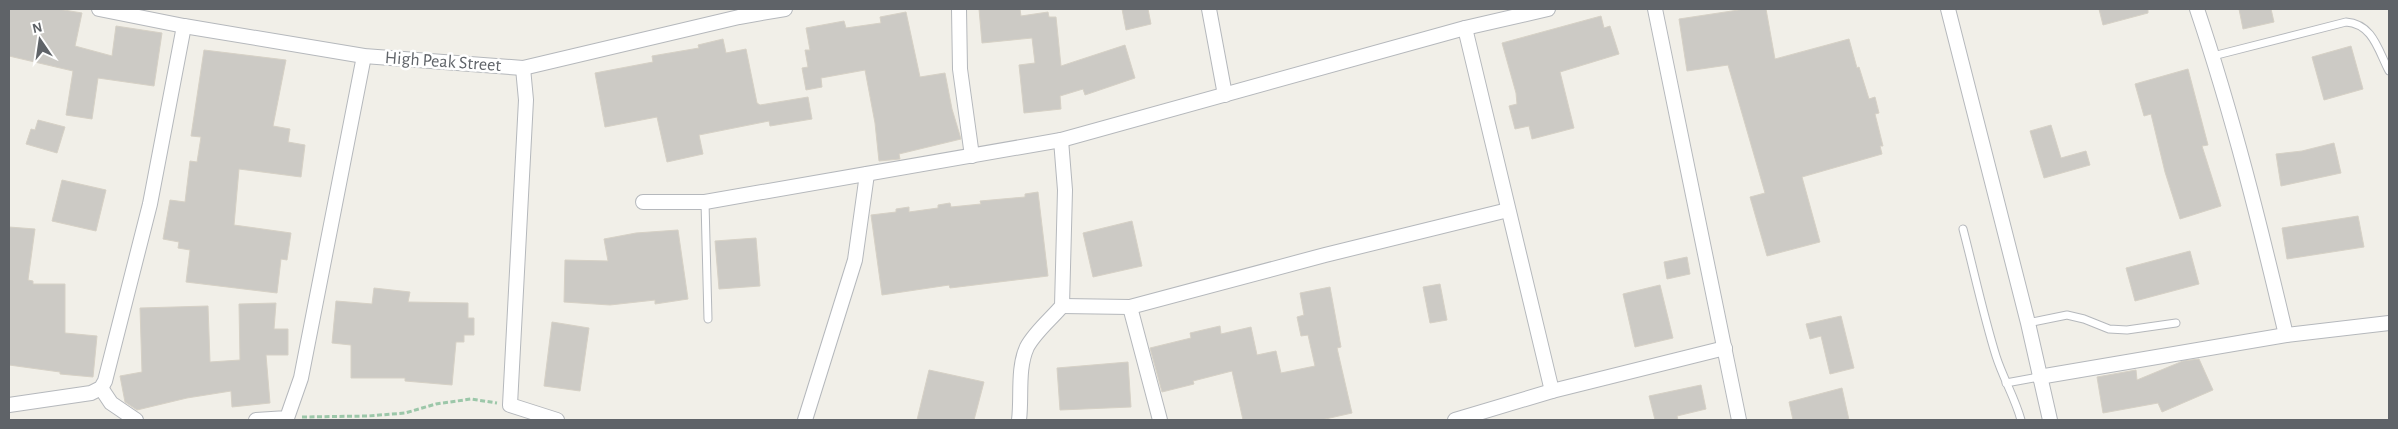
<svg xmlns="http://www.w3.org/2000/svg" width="2398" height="429" font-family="'Alegreya Sans',sans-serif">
	<rect width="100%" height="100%" fill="#f1efe8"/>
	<!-- building -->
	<g fill="#cccac5" stroke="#d6d1c6">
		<path d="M9 9H58L82 13 75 46 112 56 116 26 162 33 154 86 98 78 92 119 66 115 73 71 9 56Z"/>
		<path d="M979 9H1020L1021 16 1048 12 1049 17H1056L1061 66 1125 45 1135 78 1085 95 1083 89 1060 96 1061 109 1024 113 1019 65 1035 63 1032 38 982 43Z"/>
		<path d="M1122 9H1148L1151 24 1126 30Z"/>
		<path d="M1745 9H1766L1775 59 1849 39 1857 68 1859 67 1869 99 1875 97 1879 113 1875 114 1883 146H1880L1882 154 1802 177 1820 242 1767 256 1750 197 1765 193 1728 65 1687 71 1679 19Z"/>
		<path d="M2099 9H2148V13L2103 25Z"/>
		<path d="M2239 9H2271L2274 22 2243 29Z"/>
		<path d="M906 12 920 77 945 73 952 109 961 139 899 154 900 159 879 161 875 123 865 70 821 78 822 87 806 90 802 68 808 67 805 50H810L806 28 844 21 846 28 881 23 880 17Z"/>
		<path d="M1601 16 1604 28 1610 26 1619 54 1560 72 1574 128 1532 139 1529 126 1515 129 1509 106 1517 104 1516 93 1502 43Z"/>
		<path d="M723 39 726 53 746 49 757 103 760 105 808 97 812 119 770 126 769 121 699 135 703 154 667 162 657 117 605 127 595 73 653 62 652 56 699 48 698 45Z"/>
		<path d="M2351 46 2363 89 2324 100 2312 57Z"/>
		<path d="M204 50 286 60 273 126 290 129 288 142 305 145 301 177 239 169 234 225 291 233 287 260 281 259 277 293 186 282 190 250 178 248 179 242 163 239 170 200 185 202 190 161 197 162 201 137 191 136Z"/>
		<path d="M2188 69 2208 145 2202 146 2221 206 2180 219 2165 172 2151 114 2144 116 2135 84Z"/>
		<path d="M38 120 65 127 57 153 26 144 31 129 35 130Z"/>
		<path d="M2051 125 2061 158 2086 151 2090 165 2044 178 2030 131Z"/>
		<path d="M2334 143 2341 173 2281 186 2276 154 2302 151Z"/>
		<path d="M62 180 106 190 96 231 52 221Z"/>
		<path d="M1038 192 1048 276 950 288 949 285 882 295 871 215 896 212V209L909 207V212L938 208V205L950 203 951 207 981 204 980 201 1025 197V194Z"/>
		<path d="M2358 216 2364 247 2287 259 2282 228Z"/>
		<path d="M1132 221 1142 266 1093 277 1083 233Z"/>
		<path d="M9 227 35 229 28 280 33 281V284H65V333L97 336 93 377 60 374V372L9 365Z"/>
		<path d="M678 230 688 299 655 304V300L610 305 564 302 565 260 608 261 604 239 636 233Z"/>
		<path d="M756 238 760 286 719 289 715 241Z"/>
		<path d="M2190 251 2199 284 2135 301 2126 268Z"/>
		<path d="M1687 257 1690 274 1667 279 1664 262Z"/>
		<path d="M1440 284 1447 320 1430 323 1423 287Z"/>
		<path d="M1660 285 1673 338 1635 347 1623 294Z"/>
		<path d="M1330 287 1341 347 1337 348 1352 413 1321 420H1243L1232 371 1193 381 1194 384 1162 392 1150 348 1191 338 1190 333 1220 326 1221 334 1251 327 1257 355 1276 351 1281 373 1315 366 1308 335 1301 336 1297 317 1304 315 1300 293Z"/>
		<path d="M374 288 410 292 408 302 468 303V318H474V335H464V342H456L452 385 405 381V378H351V345L332 343 336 301 372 304Z"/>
		<path d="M276 303 274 329H288V355H266L270 403 232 407 231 391 187 398 137 410 125 402 120 376 142 372 140 308 208 306 210 362 240 360 239 304Z"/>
		<path d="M1841 316 1854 368 1830 374 1821 336 1810 339 1806 324Z"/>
		<path d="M552 322 589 328 580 391 544 386Z"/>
		<path d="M2199 359 2213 390 2162 412 2158 403 2103 413 2097 377 2136 370 2137 380 2183 361Z"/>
		<path d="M1128 362 1131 407 1060 410 1057 368Z"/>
		<path d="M929 370 984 382 974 420H917Z"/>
		<path d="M1701 385 1706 409 1677 416 1678 420H1655L1649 396Z"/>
		<path d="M1842 388 1849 420H1793L1789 402Z"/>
	</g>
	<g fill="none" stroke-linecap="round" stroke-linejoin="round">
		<defs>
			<g id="lane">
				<path d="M2213 56 2346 22C2373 24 2378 50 2389 71"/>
				<path d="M705 202 708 319"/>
				<path d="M1963 229C1974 271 1983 314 1996 356 2003 378 2015 398 2021 420"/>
				<path d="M2028 323 2067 315 2084 319 2109 329 2127 330 2176 323"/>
				<path d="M2006 383 2039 377"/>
			</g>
			<g id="street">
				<path d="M99 9 184 26 364 56 523 68 739 17 785 9"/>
				<path d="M959 9 960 69 972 156"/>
				<path d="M1209 9 1225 95"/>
				<path d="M1655 9 1739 420"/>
				<path d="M1948 9 2028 323 2050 420"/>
				<path d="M2197 9C2233 116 2260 225 2286 335"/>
				<path d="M1465 28 1552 391"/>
				<path d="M523 68 526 100 510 405 557 420"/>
				<path d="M643 202H705L1061 140 1465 28 1548 9"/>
				<path d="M1062 306 1130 307 1325 255 1508 210"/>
				<path d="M1130 307 1160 420"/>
				<path d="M2039 377 2286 335 2389 323"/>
				<path d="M101 388 111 403 136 420"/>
				<path d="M9 405 91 393 101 388 105 381 150 204 184 26"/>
				<path d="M256 420 287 418 301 378 364 56"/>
				<path d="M805 420 855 260 867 174"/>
				<path d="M1019 420C1022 397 1017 369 1027 347 1035 332 1051 319 1062 306L1065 190 1061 140"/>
				<path d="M1455 420 1552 391 1725 348"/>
			</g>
		</defs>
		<!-- lane casing -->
		<use href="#lane" stroke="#b5b8bc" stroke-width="9"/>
		<!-- street casing -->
		<use href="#street" stroke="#b5b8bc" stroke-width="16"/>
		<!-- path -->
		<path stroke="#9cc7a9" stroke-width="3" stroke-dasharray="5 2.5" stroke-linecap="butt" d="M302 417 368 416 405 413 436 404 471 399 497 403"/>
		<!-- lane -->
		<use href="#lane" stroke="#fff" stroke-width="7"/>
		<!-- street -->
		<use href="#street" stroke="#fff" stroke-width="14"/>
	</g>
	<g text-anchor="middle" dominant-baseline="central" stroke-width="5" stroke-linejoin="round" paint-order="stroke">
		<!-- street labels -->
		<g font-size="18" fill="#5f6368" stroke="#fff">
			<text transform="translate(443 62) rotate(4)">High Peak Street</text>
		</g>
	</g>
	<!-- border -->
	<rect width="2398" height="429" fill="none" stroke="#5f6368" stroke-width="20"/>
	<!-- north arrow -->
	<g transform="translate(40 40) rotate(347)" stroke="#ffffff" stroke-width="4" paint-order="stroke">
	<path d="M0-4L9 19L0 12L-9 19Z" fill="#5f6368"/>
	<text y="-8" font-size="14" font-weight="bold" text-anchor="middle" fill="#5f6368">N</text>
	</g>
</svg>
